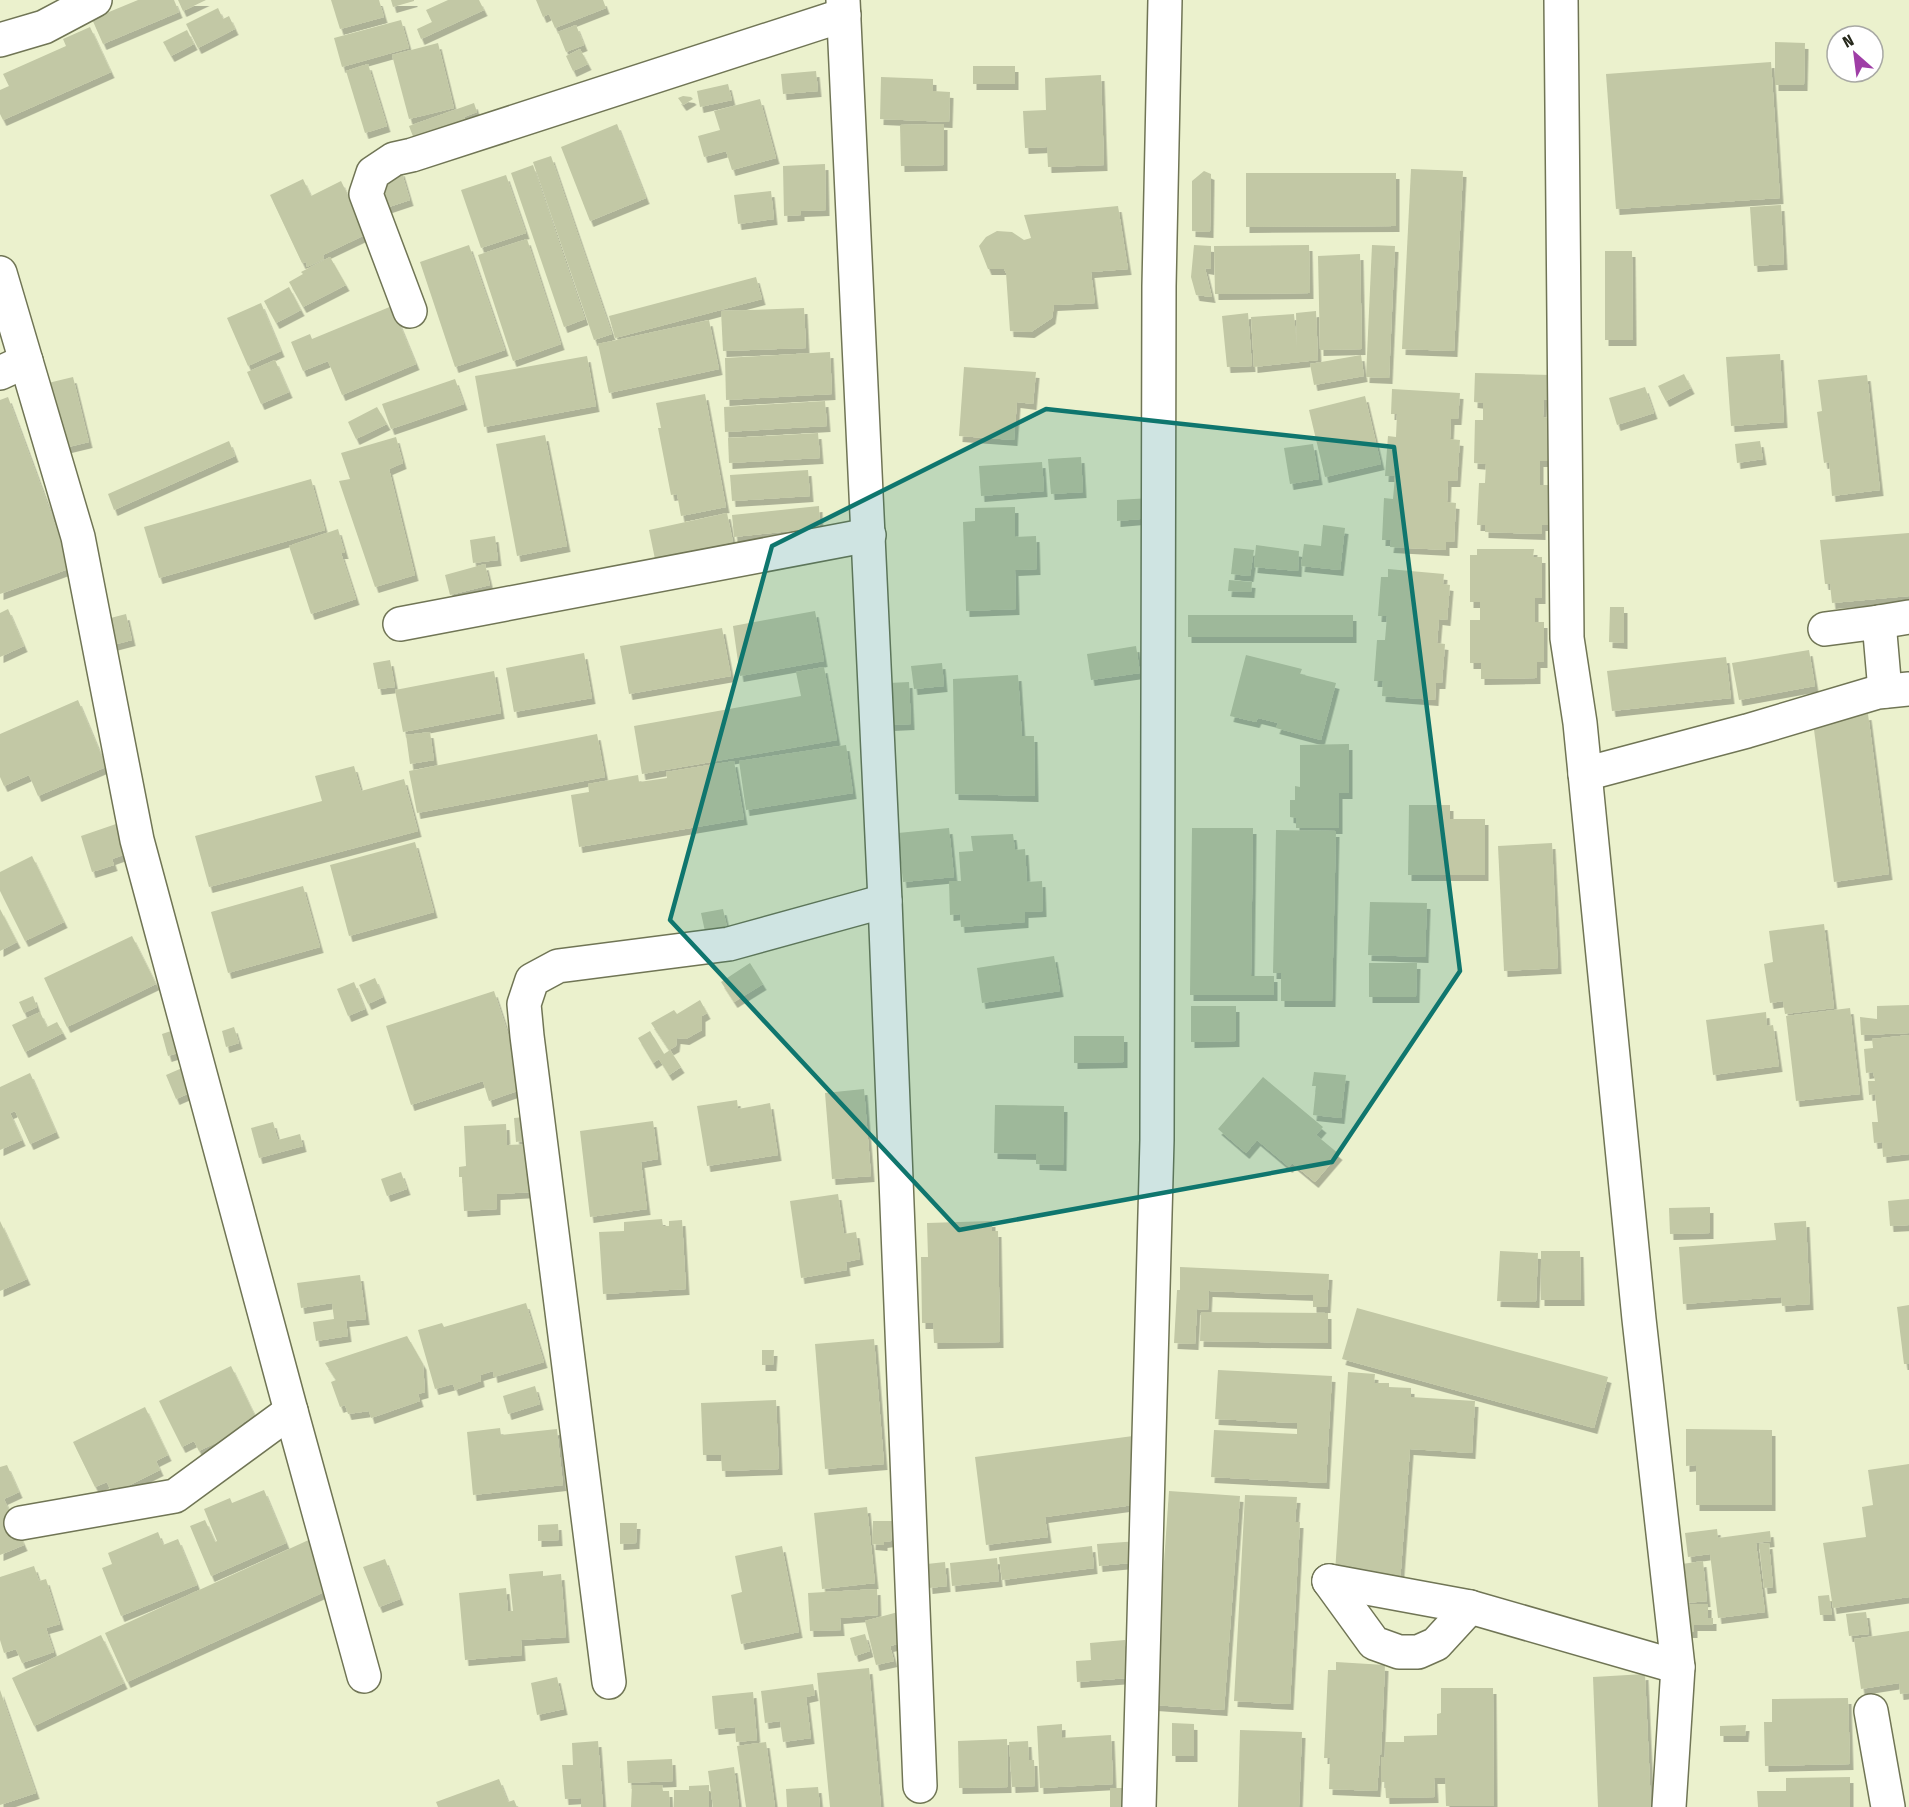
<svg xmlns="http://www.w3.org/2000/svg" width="1909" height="1807" font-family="'Fira Sans Condensed',sans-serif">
	<defs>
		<filter id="shadow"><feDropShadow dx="3.5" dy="6" stdDeviation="0" flood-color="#0004"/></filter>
	</defs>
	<rect width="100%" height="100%" fill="#ebf1cd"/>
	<!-- building -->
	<g fill="#c2c8a5" filter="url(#shadow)">
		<path d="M138 0H174L179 12 103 44 92 19Z"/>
		<path d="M178 0H206L183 11Z"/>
		<path d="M331 0H379L384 17 340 29Z"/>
		<path d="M391 0H414V1L393 7Z"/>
		<path d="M448 0H479L484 10 421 39 417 29 432 22 426 10Z"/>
		<path d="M536 0H603L606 8 555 28 549 14 543 17Z"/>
		<path d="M218 8 223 19 229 16 235 29 198 48 186 24Z"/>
		<path d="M401 20 409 48 342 67 334 38Z"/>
		<path d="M576 25 584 45 566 52 558 32Z"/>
		<path d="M90 27 111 72 3 120 0 114V90L9 86 3 74 66 46 63 39Z"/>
		<path d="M187 30 194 44 171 56 163 42Z"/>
		<path d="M1775 42 1805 43 1804 85H1775Z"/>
		<path d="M438 43 454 108 409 119 392 55Z"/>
		<path d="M580 49 588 64 573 71 566 56Z"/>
		<path d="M1771 62 1780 198 1616 209 1606 74Z"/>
		<path d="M368 64 387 126 365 133 346 71Z"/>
		<rect x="973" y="66" width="42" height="18"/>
		<path d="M816 71 818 91 783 94 781 74Z"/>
		<path d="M1101 75 1104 165 1048 167 1047 147 1025 148 1023 111 1046 110 1045 78Z"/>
		<path d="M881 77 933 79V91L950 92 949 122 880 119Z"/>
		<path d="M728 84 732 100 700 107 697 91Z"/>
		<path d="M683 96 691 97 693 99 683 105 678 98Z"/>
		<path d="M760 99 776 158 732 170 726 151 704 157 698 136 720 130 714 111Z"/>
		<path d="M474 103 477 112 464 117 468 128 417 147 409 126Z"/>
		<path d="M617 124 646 198 590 221 561 147Z"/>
		<path d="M944 124V165L901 166 900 125Z"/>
		<path d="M551 156 612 334 594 340 533 162Z"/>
		<path d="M825 164 826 210 801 211V215L784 216 783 166Z"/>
		<path d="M533 165 585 319 564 327 511 173Z"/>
		<path d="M1411 169 1463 171 1454 351 1402 349Z"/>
		<path d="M401 170 410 200 386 208 377 178Z"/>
		<path d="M1204 171 1211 174 1210 232 1192 231V181Z"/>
		<path d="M1246 173H1396V226L1246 227Z"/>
		<path d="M506 175 526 233 481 248 461 190Z"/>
		<path d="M303 179 311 196 341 181 367 234 323 255 324 259 307 267 306 262 302 263 270 195Z"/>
		<path d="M771 191 774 219 738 224 734 195Z"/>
		<path d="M1781 205 1784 264 1754 266 1750 207Z"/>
		<path d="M1118 206 1128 269 1091 272 1095 303 1054 305 1052 318 1031 332 1010 331 1006 273 1004 269H988L979 246 986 237 997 231 1012 232 1024 240 1031 238 1024 215Z"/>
		<path d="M527 239 561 344 513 361 478 255Z"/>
		<path d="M469 245 505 350 455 367 420 262Z"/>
		<path d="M1194 245 1211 246V269L1205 268 1212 297 1196 295 1191 277Z"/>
		<path d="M1309 245 1310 293 1215 294 1214 246Z"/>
		<path d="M1372 245 1395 246 1389 378 1366 377Z"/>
		<path d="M1605 251H1632L1633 340H1605Z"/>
		<path d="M1360 254 1362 349 1320 350 1318 256Z"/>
		<path d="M330 257 346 285 303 307 289 282 303 274 301 272Z"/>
		<path d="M756 277 762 299 615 338 609 316Z"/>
		<path d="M289 287 301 310 276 323 264 301Z"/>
		<path d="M261 303 281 351 248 366 227 318Z"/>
		<path d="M392 306 416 364 342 395 328 361 303 371 291 342 310 334 312 339Z"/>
		<path d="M804 308 806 348 723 351 721 311Z"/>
		<path d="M1316 311 1318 360 1254 367 1251 317 1294 314 1297 348 1296 313Z"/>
		<path d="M1248 313 1252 366 1227 367 1222 316Z"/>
		<path d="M709 320 719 369 609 393 598 344Z"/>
		<path d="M830 352 832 394 726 400 725 358Z"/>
		<path d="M1780 354 1784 422 1731 426 1726 357Z"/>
		<path d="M1361 355 1364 376 1314 385 1310 364Z"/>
		<path d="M587 356 596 406 484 427 475 376Z"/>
		<path d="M275 360 289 392 261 404 247 372Z"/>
		<path d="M964 367 1036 372 1033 404 1017 402 1014 440 959 436Z"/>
		<path d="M1475 373 1551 375V399L1544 400 1543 417 1550 418 1549 461H1540V485H1552L1551 525H1542V534L1485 532V525H1477L1479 483H1485L1486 464 1474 463 1475 420H1483V403L1474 402Z"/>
		<path d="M1684 374 1691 388 1666 401 1658 386Z"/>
		<path d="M1867 375 1880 490 1832 496 1829 462 1824 463 1817 412 1822 411 1818 380Z"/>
		<path d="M73 377 89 442 60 449 44 384Z"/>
		<path d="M455 379 464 404 391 429 382 404Z"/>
		<path d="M1645 387 1654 413 1617 425 1609 398Z"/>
		<path d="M1392 389 1460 393 1458 419H1451L1450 439 1460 440 1457 481H1448L1447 502 1456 503 1454 542H1446V550L1390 547 1391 540H1382L1384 498 1393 499 1395 476H1385L1388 436 1396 437 1397 414H1391Z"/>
		<path d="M705 394 726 507 681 516 677 494 671 495 658 428H661L656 403Z"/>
		<path d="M1365 396 1381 464 1325 477 1309 410Z"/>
		<path d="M8 397 71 568 0 594V400Z"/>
		<path d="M825 401 827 426 725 432 724 407Z"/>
		<path d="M377 407 387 424 356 439 348 422Z"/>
		<path d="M818 433 820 458 729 463 728 438Z"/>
		<path d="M545 435 567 546 517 556 496 444Z"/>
		<path d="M396 437 403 463 389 469 415 575 375 587 339 481 350 479 341 453Z"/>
		<path d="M229 441 235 456 114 510 108 494Z"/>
		<path d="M1760 441 1763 459 1737 463 1735 444Z"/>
		<path d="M1313 444 1319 479 1290 484 1284 448Z"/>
		<path d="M1081 457 1083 492 1051 494 1048 459Z"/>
		<path d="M1042 462 1044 491 981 496 979 466Z"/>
		<path d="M808 470 810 496 732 501 730 475Z"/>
		<path d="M311 479 325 530 159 578 144 527Z"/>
		<path d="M1151 498 1152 518 1117 521V500Z"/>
		<path d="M819 506 820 528 734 537 732 515Z"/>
		<path d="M1015 507V537L1036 536 1037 569 1015 570 1016 609 966 611 963 522 975 521V508Z"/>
		<path d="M727 513 733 542 655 559 649 530Z"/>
		<path d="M1323 525 1345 528 1340 570 1301 566 1304 544 1321 546Z"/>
		<path d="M338 529 345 553H341L356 599 311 614 289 546Z"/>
		<path d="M1909 533V596L1832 603 1830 584H1825L1820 540Z"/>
		<path d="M495 536 498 560 473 563 470 540Z"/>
		<path d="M1256 545 1299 551 1298 571 1254 567Z"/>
		<path d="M1234 548 1254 550 1250 576 1231 574Z"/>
		<path d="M1477 549H1534L1533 557H1542V598H1535V622H1544V662H1537V678L1481 679V663H1470V620H1480V602H1470V555H1477Z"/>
		<path d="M485 564 490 585 450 595 445 575Z"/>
		<path d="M1388 569 1444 574 1443 584 1450 585 1447 620 1439 619 1437 643 1445 644 1442 683H1436L1435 700 1382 696 1383 681H1374L1377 640H1385L1387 616H1378L1381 577H1388Z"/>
		<path d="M1229 580 1252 582 1251 592 1228 591Z"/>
		<path d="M1610 607H1624V643L1609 642Z"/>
		<path d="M8 609 24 646 0 657V613Z"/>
		<path d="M815 611 824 661 740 676 733 626Z"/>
		<path d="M126 614 132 640 105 647 99 621Z"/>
		<rect x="1188" y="615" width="165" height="22"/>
		<path d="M722 628 731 676 629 694 620 646Z"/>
		<path d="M1136 646 1140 673 1091 680 1087 654Z"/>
		<path d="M1809 650 1815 686 1739 700 1732 663Z"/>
		<path d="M584 653 592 698 514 712 506 668Z"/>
		<path d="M1246 655 1302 669 1300 674 1336 683 1321 740 1276 728 1278 723 1258 718 1256 722 1230 716Z"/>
		<path d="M1726 657 1731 698 1612 711 1607 671Z"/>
		<path d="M390 660 395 687 378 689 373 663Z"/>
		<path d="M942 663 944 686 914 689 911 666Z"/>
		<path d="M824 667 837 740 642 774 634 726 801 696 796 672Z"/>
		<path d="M494 671 501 713 403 732 395 690Z"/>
		<path d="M1018 675 1022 736H1034L1035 796 955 794 953 679Z"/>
		<path d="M909 682 911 724 890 725 889 683Z"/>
		<path d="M78 700 106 767 38 796 29 775 4 786 0 777V734Z"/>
		<path d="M1868 714 1889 874 1834 882 1813 722Z"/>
		<path d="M430 732 434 760 410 764 406 735Z"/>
		<path d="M597 734 605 777 417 813 409 771Z"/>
		<path d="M1349 744V793H1339V828H1296V818L1290 817V800H1295V786L1300 787V745Z"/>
		<path d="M846 745 853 793 746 810 739 761Z"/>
		<path d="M734 761 744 819 579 847 571 795 589 792 588 784 638 775 639 782 667 778 666 772Z"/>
		<path d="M354 766 361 791 404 779 418 831 209 887 195 836 322 801 315 776Z"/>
		<path d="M1409 805H1450V819H1485V875H1408Z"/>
		<path d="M116 824 126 854 112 859 114 865 92 872 81 836Z"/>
		<path d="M949 828 954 877 903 882 898 833Z"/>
		<path d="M1192 828H1253L1251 976H1274V995H1190Z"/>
		<path d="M1276 830 1336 831 1332 1001H1281V973H1273Z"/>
		<path d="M1013 834 1015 850 1025 849 1027 882 1042 881 1043 911 1025 912V922L961 927 960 914 950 915 949 881H961L959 852 973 851 971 836Z"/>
		<path d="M415 842 434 912 349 936 330 865Z"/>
		<path d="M1552 843 1558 968 1504 971 1498 846Z"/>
		<path d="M32 856 64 922 25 941 0 891V872Z"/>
		<path d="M303 886 320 947 228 973 211 912Z"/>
		<path d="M1370 902 1427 903 1425 957 1368 955Z"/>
		<path d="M0 909 17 942 0 951Z"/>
		<path d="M723 909 728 932 706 936 701 913Z"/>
		<path d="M1824 924 1834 1008 1785 1014 1783 1001 1770 1003 1764 964 1773 962 1769 931Z"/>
		<path d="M132 936 156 984 67 1027 44 978Z"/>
		<path d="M1054 956 1060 991 982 1003 977 968Z"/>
		<path d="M750 963 763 984 734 1002 721 982Z"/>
		<path d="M1369 963H1417L1416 997H1369Z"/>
		<path d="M375 978 383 997 368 1004 359 985Z"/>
		<path d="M354 982 365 1009 348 1016 337 989Z"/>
		<path d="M494 991 526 1088 489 1101 483 1081 411 1105 386 1026Z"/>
		<path d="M33 996 37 1007 24 1013 19 1002Z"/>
		<path d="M700 1000 707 1013 702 1016V1030L686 1039 677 1038 676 1046 669 1050 651 1023 674 1010 677 1014Z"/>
		<path d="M1909 1005V1033L1861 1035 1860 1017 1877 1019V1006Z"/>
		<path d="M1191 1006H1236V1041L1191 1042Z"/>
		<path d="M1850 1008 1860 1094 1796 1101 1786 1016Z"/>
		<path d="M40 1012 47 1027 57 1022 63 1033 25 1052 12 1025Z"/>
		<path d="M1766 1012 1767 1026 1773 1025 1779 1066 1713 1075 1706 1020Z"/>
		<path d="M234 1027 239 1043 226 1047 222 1031Z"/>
		<path d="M180 1028 187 1050 168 1056 162 1034Z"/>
		<path d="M650 1031 664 1054 670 1050 681 1067 669 1075 659 1059 653 1063 638 1038Z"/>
		<path d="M1909 1035V1154L1883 1157 1882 1142 1874 1143 1872 1122H1878L1875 1094 1869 1095 1868 1081H1875L1873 1072 1866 1073 1864 1049 1873 1048 1872 1039Z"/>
		<path d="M1074 1036H1124V1062L1074 1063Z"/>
		<path d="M189 1065 199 1089 176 1099 166 1075Z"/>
		<path d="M1314 1072 1346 1075 1341 1118 1313 1115 1316 1086H1312Z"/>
		<path d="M30 1073 56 1132 30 1144 15 1111 10 1113 22 1140 0 1150V1087Z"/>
		<path d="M1263 1077 1323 1127 1316 1135 1339 1154 1315 1182 1292 1163 1289 1167 1257 1140 1246 1153 1218 1129Z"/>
		<path d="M864 1089 871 1176 832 1179 825 1093Z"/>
		<path d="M737 1100 738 1109 770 1103 778 1155 707 1166 697 1106Z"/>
		<path d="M995 1105 1064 1106 1063 1165 1036 1164V1154L994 1153Z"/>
		<path d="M535 1116 537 1139 516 1142 514 1118Z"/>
		<path d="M653 1121 658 1159 641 1162 647 1209 590 1217 580 1131Z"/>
		<path d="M273 1122 278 1140 300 1134 303 1146 259 1158 251 1128Z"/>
		<path d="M506 1124 507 1145 531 1144 533 1192 497 1194V1209L464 1211 462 1177H459V1167L466 1166 464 1126Z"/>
		<path d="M401 1172 407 1189 387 1196 381 1179Z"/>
		<path d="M838 1194 844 1234 856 1232 860 1259 846 1262 847 1270 801 1278 790 1201Z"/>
		<path d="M1909 1199V1225L1890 1226 1888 1201Z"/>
		<path d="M1710 1207V1233L1670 1234 1669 1208Z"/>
		<path d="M662 1219 663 1226H669V1221L682 1220 686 1289 603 1294 599 1232 624 1231V1222Z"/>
		<path d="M0 1221 27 1279 0 1291Z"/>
		<path d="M992 1221V1231H998L1000 1342 934 1343 933 1323H922L921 1257H928L927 1223Z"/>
		<path d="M1806 1221 1810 1304 1782 1306 1781 1297 1683 1304 1679 1247 1776 1240 1774 1223Z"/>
		<path d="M1500 1251 1538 1253 1536 1302 1497 1301Z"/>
		<path d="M1541 1251H1580L1581 1300H1541Z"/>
		<path d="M1180 1267 1329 1274 1327 1307H1313V1295L1209 1291 1208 1310 1197 1309 1195 1344 1174 1343 1177 1290H1180Z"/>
		<path d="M360 1275 366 1319 346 1321 348 1336 316 1341 313 1322 334 1319 332 1303 301 1308 297 1283Z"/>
		<path d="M526 1303 544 1362 494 1377 493 1371 480 1375 481 1381 455 1390 453 1384 435 1389 418 1330 442 1323 444 1327Z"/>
		<path d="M1909 1305V1364H1904L1897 1307Z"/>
		<path d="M1357 1308 1608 1377 1594 1428 1342 1359Z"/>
		<path d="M1201 1312 1328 1313V1343L1200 1341Z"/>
		<path d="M407 1336 423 1364 425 1392 418 1394 420 1401 371 1418 369 1411 348 1414 345 1405 340 1407 331 1382 336 1380 325 1363Z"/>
		<path d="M874 1339 884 1464 825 1469 815 1344Z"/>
		<path d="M762 1350H774L773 1365H762Z"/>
		<path d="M231 1366 255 1416 242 1423 244 1429 199 1451 194 1441 182 1447 159 1401Z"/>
		<path d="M1218 1370 1332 1376 1326 1483 1211 1477 1214 1430 1297 1434V1423L1215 1419Z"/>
		<path d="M1348 1372 1375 1374 1374 1383H1389V1387L1411 1388V1397L1475 1401 1472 1453 1410 1449 1400 1583 1335 1573Z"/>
		<path d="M535 1386 540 1404 508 1414 503 1396Z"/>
		<path d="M776 1400 779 1469 722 1471 721 1455H703L701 1403Z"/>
		<path d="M145 1407 168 1455 156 1461 160 1470 112 1494 107 1482 95 1487 73 1442Z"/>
		<path d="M500 1428 501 1435 557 1429 563 1485 473 1495 467 1432Z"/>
		<path d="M1686 1429 1772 1430V1505H1696V1465L1686 1466Z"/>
		<path d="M1133 1436 1141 1504 1045 1517 1048 1537 986 1545 975 1457Z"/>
		<path d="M1909 1464V1597L1833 1608 1823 1543 1866 1537 1862 1507 1873 1505 1868 1470Z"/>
		<path d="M7 1465 19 1492 4 1499 24 1545 0 1555V1467Z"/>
		<path d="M264 1490 286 1543 211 1576 190 1526 205 1520 215 1542 217 1541 204 1509 230 1498 232 1503Z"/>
		<path d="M1169 1491 1240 1496 1224 1710 1154 1705Z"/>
		<path d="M1245 1495 1297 1497 1295 1522H1300L1290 1704 1234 1701Z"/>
		<path d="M867 1507 875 1583 822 1589 814 1513Z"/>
		<path d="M873 1521H893L891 1541 884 1542V1545L872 1544Z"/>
		<path d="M620 1523H637L636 1543 620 1544Z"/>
		<path d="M558 1524 559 1540 538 1541V1525Z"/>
		<path d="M1717 1529 1718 1538 1770 1531 1771 1541 1756 1543 1765 1612 1718 1618 1710 1554 1688 1557 1685 1533Z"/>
		<path d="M158 1532 163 1545 178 1539 197 1585 121 1616 102 1568 112 1564 108 1553Z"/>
		<path d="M313 1538 335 1587 127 1682 105 1633Z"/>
		<path d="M1139 1541 1140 1562 1099 1566 1097 1544Z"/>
		<path d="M1769 1543 1773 1587 1764 1588 1759 1544Z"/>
		<path d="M782 1546 799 1632 741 1644 731 1595 742 1592 735 1556Z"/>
		<path d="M1092 1546 1094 1568 1002 1580 999 1557Z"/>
		<path d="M997 1558 999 1581 952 1586 950 1563Z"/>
		<path d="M385 1559 400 1599 379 1607 363 1567Z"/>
		<path d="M1703 1561 1707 1601 1686 1603 1682 1564Z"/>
		<path d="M945 1562 947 1586 929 1588 927 1564Z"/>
		<path d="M34 1566 39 1581 46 1579 60 1624 46 1628 54 1652 22 1663 16 1649 4 1653 0 1640V1577Z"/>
		<path d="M543 1571V1576L561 1574 566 1637 521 1640 522 1655 465 1660 459 1593 506 1588 508 1611H513L509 1574Z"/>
		<path d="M877 1589 878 1615 840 1618 841 1630 810 1631 808 1593Z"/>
		<path d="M1829 1595 1832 1615H1820L1818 1596Z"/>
		<path d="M1689 1604H1708V1618H1713V1625H1694V1632H1686L1683 1615H1689Z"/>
		<path d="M898 1612 906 1642 890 1646 894 1661 876 1665 865 1621Z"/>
		<path d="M1866 1612 1869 1634 1849 1636 1846 1614Z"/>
		<path d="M1909 1631V1693L1900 1694 1899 1683 1861 1689 1854 1639Z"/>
		<path d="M865 1634 870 1651 855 1656 850 1638Z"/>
		<path d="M101 1635 124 1683 34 1726 12 1678Z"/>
		<path d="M1125 1640 1128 1678 1077 1682 1076 1661 1091 1660 1090 1643Z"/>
		<path d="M1336 1662 1385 1665 1381 1755 1380 1754 1377 1791 1329 1789 1330 1758H1324L1328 1670H1336Z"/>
		<path d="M869 1668 881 1807H830L817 1673Z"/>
		<path d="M1645 1674 1651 1807H1598L1593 1677Z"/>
		<path d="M557 1677 564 1709 537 1715 531 1683Z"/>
		<path d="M813 1684 815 1695 806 1697 811 1738 783 1742 780 1721 765 1723 761 1691Z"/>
		<path d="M1441 1688H1493L1494 1806H1446L1445 1778H1434L1435 1797 1386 1798 1385 1782H1381V1757H1385V1742H1404V1736L1437 1735V1714L1441 1713Z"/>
		<path d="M0 1690 36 1793 0 1805Z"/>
		<path d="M753 1692 757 1740 736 1742 735 1727 715 1729 712 1696Z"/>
		<path d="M1848 1698 1850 1764 1765 1766 1764 1722H1772V1699Z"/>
		<path d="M1172 1723 1194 1724V1756H1172Z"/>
		<path d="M1062 1724V1738L1111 1735 1113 1784 1040 1788 1037 1726Z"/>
		<path d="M1746 1725 1745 1736H1720V1726Z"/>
		<path d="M1240 1730 1302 1732 1299 1807H1238Z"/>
		<path d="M1007 1739 1008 1787 959 1788 958 1741Z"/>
		<path d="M598 1741 603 1807H581V1798L565 1799 562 1765H573L572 1743Z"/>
		<path d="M1028 1741 1029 1760H1034L1035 1786 1012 1787 1009 1742Z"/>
		<path d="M766 1742 775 1807H746L737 1746Z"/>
		<path d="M672 1759 673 1781 628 1783 627 1761Z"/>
		<path d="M734 1767 739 1807H713L708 1771Z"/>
		<path d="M1850 1777V1807H1758L1757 1791H1786V1778Z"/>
		<path d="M499 1779 508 1802 514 1800 517 1807H438L436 1802Z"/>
		<path d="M632 1785H662L663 1791H669L670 1807H631Z"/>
		<path d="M709 1785V1807H674V1790H689V1786Z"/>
		<path d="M818 1787 820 1807H787L786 1789Z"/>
		<rect x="1110" y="1788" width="22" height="19"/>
	</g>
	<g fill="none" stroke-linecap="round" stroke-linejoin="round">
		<defs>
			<g id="minor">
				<path d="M843 0 885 901 920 1786"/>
				<path d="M1561 0 1567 638 1580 723 1639 1319 1678 1667 1669 1807"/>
				<path d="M0 40 44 27 95 0"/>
				<path d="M0 273 78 537 137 840 291 1411 364 1676"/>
				<path d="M410 311 366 194 373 173 394 159 412 155 844 15"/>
				<path d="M0 373 26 361"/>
				<path d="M1879 622 1909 617"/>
				<path d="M400 624 869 535"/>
				<path d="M1825 629 1879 622 1885 691"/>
				<path d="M1585 774 1747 731 1878 692 1909 689"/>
				<path d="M21 1523 175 1496 291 1411"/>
				<path d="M1329 1581 1470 1607 1678 1667"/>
				<path d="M1329 1581 1374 1643 1399 1652H1418L1436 1644 1470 1607"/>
				<path d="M609 1682 527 1036 524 1004 532 980 558 966 729 944 885 901"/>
				<path d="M1871 1711 1888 1807"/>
				<path d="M1139 1807 1157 1140 1159 286 1165 0"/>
			</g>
		</defs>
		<!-- minor casing -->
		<use href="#minor" stroke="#707555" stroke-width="36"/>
		<!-- minor -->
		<use href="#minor" stroke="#fff" stroke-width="33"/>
	</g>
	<!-- marked area -->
	<path fill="#0f766e" fill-opacity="0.2" stroke="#0f766e" stroke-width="4.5" stroke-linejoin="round" d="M1046 409 1394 447 1460 971 1332 1162 959 1230 670 920 772 546Z"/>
	<!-- north arrow -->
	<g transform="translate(1855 54) rotate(332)"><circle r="28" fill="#ffffff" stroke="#a8a9a4" stroke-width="1.5"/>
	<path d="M0-4.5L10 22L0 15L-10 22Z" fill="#9f3ea6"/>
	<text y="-9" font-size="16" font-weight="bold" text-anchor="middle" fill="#26281b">N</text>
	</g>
</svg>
